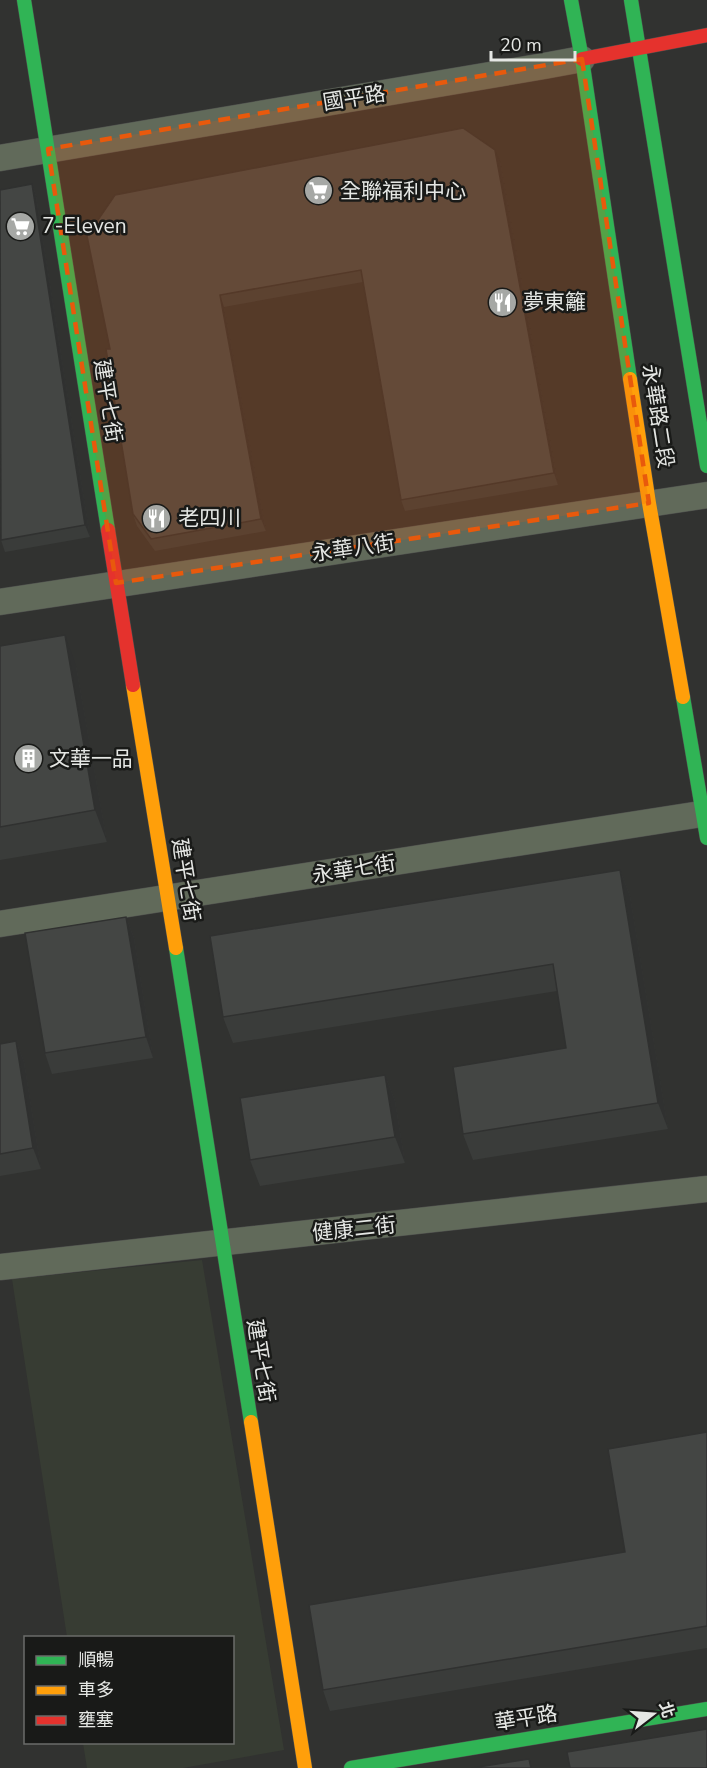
<svg xmlns="http://www.w3.org/2000/svg" width="707" height="1768" font-family="'Nunito Sans','Noto Sans TC',sans-serif">
	<rect width="100%" height="100%" fill="#313230"/>
	<!-- built -->
	<path fill="#373c33" d="M202 1260 284 1750 183 1768H87L83 1743 232 1742V1638L67 1637 12 1279Z"/>
	<g fill="none" stroke-linecap="round" stroke-linejoin="round">
		<defs>
			<g id="street">
				<path d="M0 158 544 66 582 59"/>
				<path d="M0 602 707 495"/>
				<path d="M0 924 707 813"/>
				<path d="M0 1267 707 1189"/>
			</g>
			<g id="fast">
				<path d="M24 0 108 530"/>
				<path d="M571 0 582 59 630 379"/>
				<path d="M631 0 707 466"/>
				<path d="M683 697 707 838"/>
				<path d="M176 948 251 1422"/>
				<path d="M351 1768 707 1709"/>
			</g>
			<g id="slow">
				<path d="M630 379 649 503 683 697"/>
				<path d="M133 685 176 948"/>
				<path d="M251 1422 305 1768"/>
			</g>
			<g id="jam">
				<path d="M582 59 707 35"/>
				<path d="M108 530 133 685"/>
			</g>
		</defs>
		<!-- street casing -->
		<use href="#street" stroke="#4e4f4d" stroke-width="27"/>
		<!-- fast casing -->
		<use href="#fast" stroke="#4e4f4d" stroke-width="15"/>
		<!-- slow casing -->
		<use href="#slow" stroke="#4e4f4d" stroke-width="15"/>
		<!-- jam casing -->
		<use href="#jam" stroke="#4e4f4d" stroke-width="15"/>
		<!-- street -->
		<use href="#street" stroke="#616a5a" stroke-width="26"/>
		<!-- fast -->
		<use href="#fast" stroke="#30b455" stroke-width="14"/>
		<!-- slow -->
		<use href="#slow" stroke="#ff9f0a" stroke-width="14"/>
		<!-- jam -->
		<use href="#jam" stroke="#e5322d" stroke-width="14"/>
	</g>
	<!-- wall -->
	<g fill="#3a3c3a">
		<path d="M500 161 558 485 405 511 401 500 363 282 224 307 266 531 155 551 137 526 133 514 110 349Z"/>
		<path d="M32 184 36 196 90 537 5 552 1 540Z"/>
		<path d="M0 646 76 666 107 842 0 860Z"/>
		<path d="M620 870 630 896 668 1129 473 1160 463 1134 566 1048 557 991 233 1043 223 1017Z"/>
		<path d="M126 917 134 938 153 1058 52 1074 45 1053Z"/>
		<path d="M16 1041 24 1062 41 1169 0 1176V1044Z"/>
		<path d="M385 1075 395 1101 405 1163 260 1186 250 1160Z"/>
		<path d="M707 1432V1648L330 1711 323 1690 625 1552Z"/>
	</g>
	<!-- shaded-wall -->
	<g fill="#303130">
		<path d="M495 150 500 161 558 485 554 473Z"/>
		<path d="M32 184 36 196 90 537 85 525Z"/>
		<path d="M220 295 224 307 266 531 261 519Z"/>
		<path d="M65 635 76 666 107 842 95 810Z"/>
		<path d="M620 870 630 896 668 1129 658 1103Z"/>
		<path d="M126 917 134 938 153 1058 146 1037Z"/>
		<path d="M16 1041 24 1062 41 1169 33 1148Z"/>
		<path d="M385 1075 395 1101 405 1163 395 1137Z"/>
	</g>
	<!-- building -->
	<g fill="#444644" stroke="#303130" stroke-width="1.5">
		<path d="M463 128 495 150 554 473 401 500 361 270 220 295 261 519 151 539 133 514 106 349H110L87 236 115 195Z"/>
		<path d="M32 184 85 525 1 540 0 190Z"/>
		<path d="M65 635 95 810 0 827V646Z"/>
		<path d="M620 870 658 1103 463 1134 453 1067 566 1048 553 964 223 1017 210 936Z"/>
		<path d="M126 917 146 1037 45 1053 25 933Z"/>
		<path d="M16 1041 33 1148 0 1154V1044Z"/>
		<path d="M385 1075 395 1137 250 1160 240 1098Z"/>
		<path d="M707 1432V1626L323 1690 309 1605 625 1552 608 1449Z"/>
		<path d="M707 1729V1768H570L567 1752Z"/>
		<path d="M529 1759 531 1768H472Z"/>
	</g>
	<!-- marked area -->
	<path fill="#e8590c" fill-opacity="0.2" stroke="#e8590c" stroke-width="4.5" stroke-dasharray="12 8" stroke-linejoin="round" d="M582 59 649 503 116 583 48 149Z"/>
	<!-- icons -->
	<defs>
		<symbol id="supermarket-disc" viewBox="-11 -11 22 22"><circle r="9.5" fill="#a6a8a5" stroke="#191a18"/><path d="M-6-5.5h2.5l.6 2H6L4.5 2H-2.5L-4.4-4H-6ZM-1.5 3.2a1.3 1.3 0 1 0 .1 0ZM3 3.2a1.3 1.3 0 1 0 .1 0Z" fill="#fff"/></symbol>
		<symbol id="restaurant-disc" viewBox="-11 -11 22 22"><circle r="9.5" fill="#a6a8a5" stroke="#191a18"/><path d="M-5-6h1v4h1v-4h1v4h1v-4h1v5L-1.5 .5V6h-2V.5L-5-1ZM5-6V6H3V1.5H1.5Q1.5-4 5-6Z" fill="#fff"/></symbol>
		<symbol id="building-disc" viewBox="-11 -11 22 22"><circle r="9.5" fill="#a6a8a5" stroke="#191a18"/><path d="M-4-6H4V6H1V3H-1V6H-4ZM-2.5-4.3h1.7v1.8h-1.7ZM.8-4.3h1.7v1.8H.8ZM-2.5-1h1.7V.8h-1.7ZM.8-1h1.7V.8H.8Z" fill="#fff"/></symbol>
	</defs>
	<g fill-rule="evenodd">
		<use href="#supermarket-disc" x="302" y="174" width="33" height="33"/>
		<use href="#supermarket-disc" x="4" y="210" width="33" height="33"/>
		<use href="#restaurant-disc" x="486" y="286" width="33" height="33"/>
		<use href="#restaurant-disc" x="140" y="502" width="33" height="33"/>
		<use href="#building-disc" x="12" y="742" width="33" height="33"/>
	</g>
	<g text-anchor="middle" dominant-baseline="central" stroke-width="5" stroke-linejoin="round" paint-order="stroke">
		<!-- street labels -->
		<g font-size="21" fill="#e5e7e4" stroke="#191a18">
			<text transform="translate(354 98) rotate(-9)">國平路</text>
			<text transform="translate(108 401) rotate(81)">建平七街</text>
			<text transform="translate(658 416) rotate(81)">永華路二段</text>
			<text transform="translate(353 548) rotate(-8)">永華八街</text>
			<text transform="translate(354 869) rotate(-9)">永華七街</text>
			<text transform="translate(186 880) rotate(81)">建平七街</text>
			<text transform="translate(354 1229) rotate(-6)">健康二街</text>
			<text transform="translate(261 1361) rotate(81)">建平七街</text>
			<text transform="translate(526 1718) rotate(-9)">華平路</text>
		</g>
		<!-- poi labels -->
		<g font-size="21" fill="#e5e7e4" stroke="#191a18" text-anchor="start">
			<text x="340" y="191">全聯福利中心</text>
			<text x="42" y="226">7-Eleven</text>
			<text x="523" y="302">夢東籬</text>
			<text x="178" y="518">老四川</text>
			<text x="49" y="759">文華一品</text>
		</g>
	</g>
	<!-- legend -->
	<rect x="24" y="1636" width="210" height="108" fill="#191a18" stroke="#6b6c6a" stroke-width="1.5"/>
	<rect x="36" y="1656" width="30" height="9" fill="#30b455" stroke="#6b6c6a" stroke-width="1.5"/>
	<text x="78" y="1666" font-size="18" fill="#e5e7e4">順暢</text>
	<rect x="36" y="1686" width="30" height="9" fill="#ff9f0a" stroke="#6b6c6a" stroke-width="1.5"/>
	<text x="78" y="1696" font-size="18" fill="#e5e7e4">車多</text>
	<rect x="36" y="1716" width="30" height="9" fill="#e5322d" stroke="#6b6c6a" stroke-width="1.5"/>
	<text x="78" y="1726" font-size="18" fill="#e5e7e4">壅塞</text>
	<!-- north arrow -->
	<g transform="translate(653 1714) rotate(73)" stroke="#191a18" stroke-width="4.5" paint-order="stroke">
	<path d="M0-4.5L10 22L0 15L-10 22Z" fill="#e5e7e4"/>
	<text y="-9" font-size="16" font-weight="bold" text-anchor="middle" fill="#e5e7e4">北</text>
	</g>
	<!-- scale -->
	<path d="M491 51v9h84v-9" fill="none" stroke="#e5e7e4" stroke-width="3"/>
	<text x="500" y="51" font-size="18" fill="#e5e7e4" stroke="#191a18" stroke-width="4.5" paint-order="stroke">20 m</text>
</svg>
